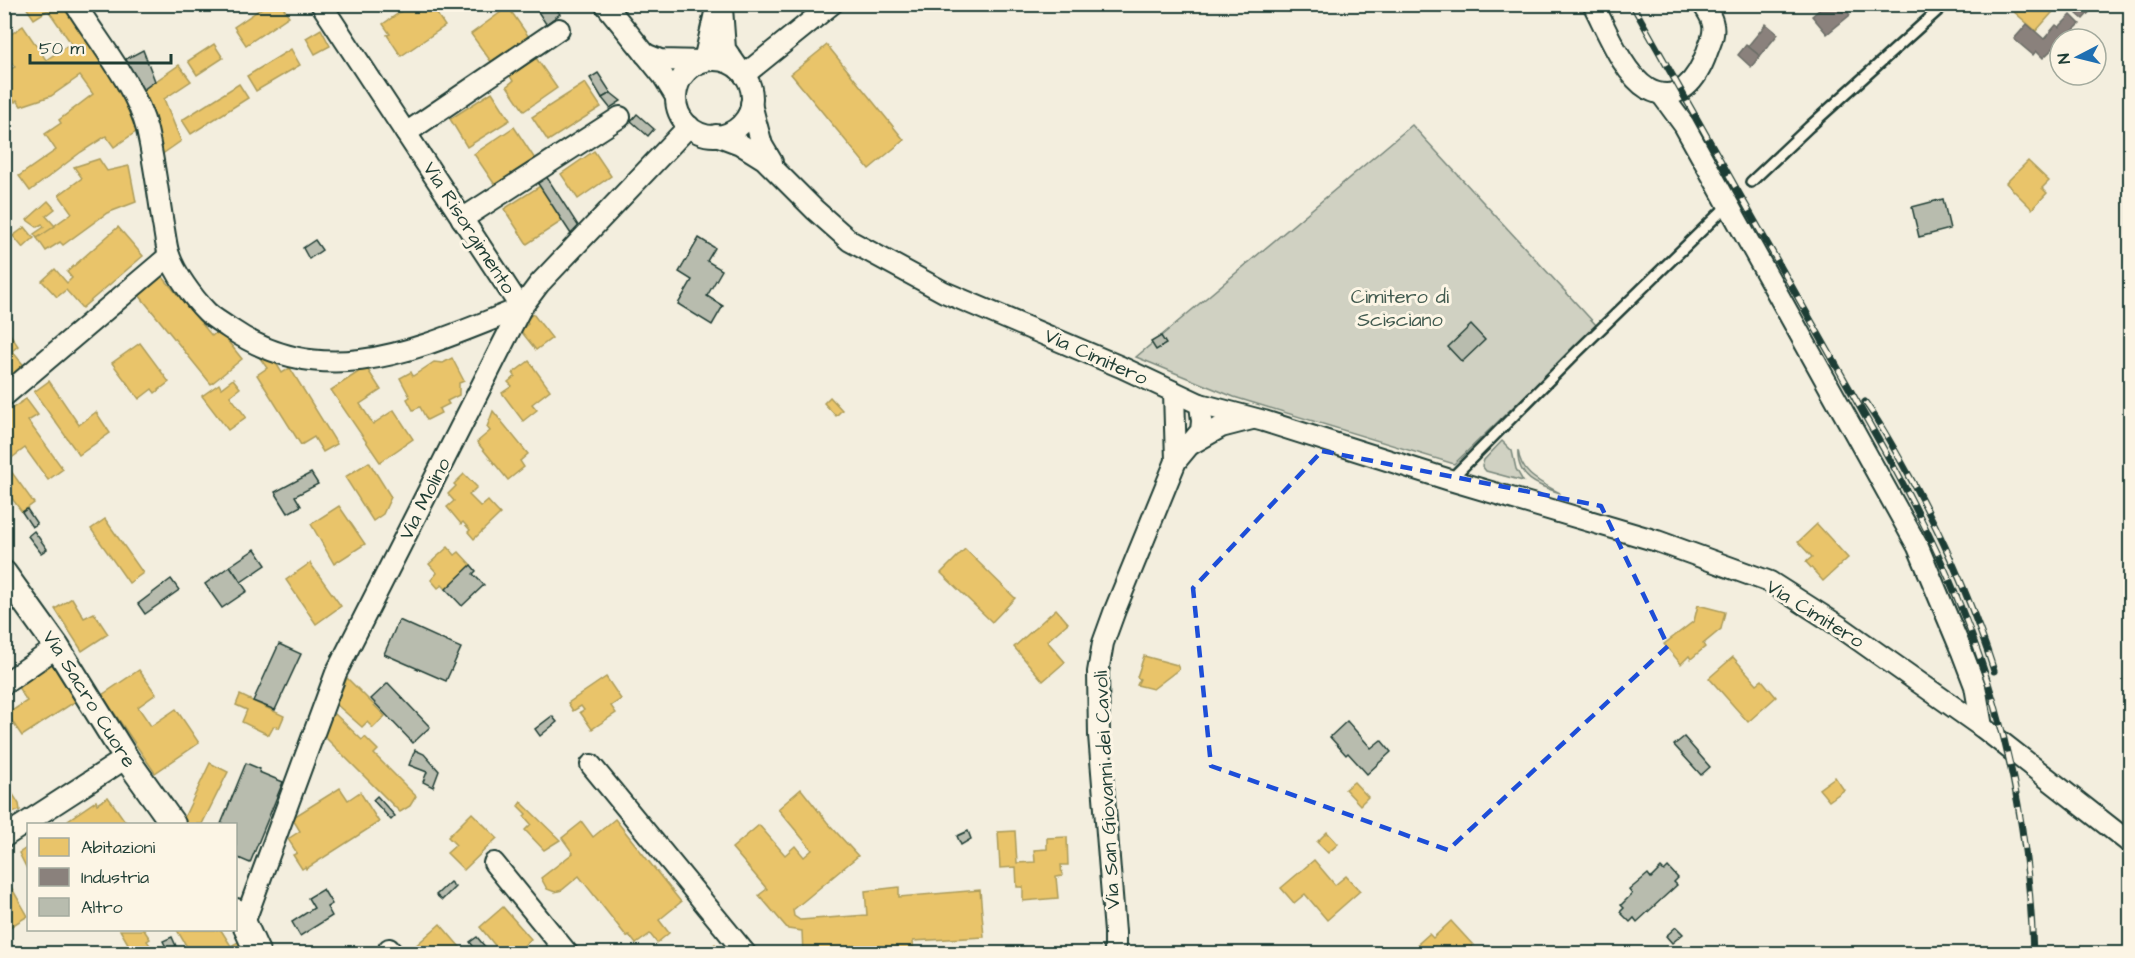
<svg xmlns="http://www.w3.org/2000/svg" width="2135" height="958" font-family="'Architects Daughter',sans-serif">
	<rect width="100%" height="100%" fill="#f3eede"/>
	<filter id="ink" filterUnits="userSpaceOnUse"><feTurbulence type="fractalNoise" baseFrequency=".0167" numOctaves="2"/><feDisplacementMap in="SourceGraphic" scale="12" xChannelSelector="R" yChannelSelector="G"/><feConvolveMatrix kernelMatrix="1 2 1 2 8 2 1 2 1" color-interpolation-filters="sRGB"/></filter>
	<g filter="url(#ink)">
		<!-- green -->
		<g fill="#d0d1c2" stroke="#78877b" stroke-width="1.5">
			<path d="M1412 125 1597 326 1454 464 1234 397 1136 357Z"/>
			<path d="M1502 441 1512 451 1516 469 1523 481 1486 471 1482 466 1484 460Z"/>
			<path d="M1518 450C1521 475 1540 482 1560 493 1538 486 1516 478 1518 450Z"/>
		</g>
		<!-- homes -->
		<g fill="#e9c46a" stroke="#ac9c5a" stroke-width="1.5">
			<path d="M24 4H67L129 93 143 127 114 147 106 136 81 152 30 191 19 176 56 150 45 134 61 123 59 120 93 94 80 76 51 96 21 106 17 100 15 102 4 87V72L15 67 8 58 4 60V39L23 26 46 60 71 43 48 10 34 19Z"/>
			<path d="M268 4H290L284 9 289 16 246 45 234 27Z"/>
			<path d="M412 4H422L425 9 431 5 445 26 401 56 387 35 390 34 383 24Z"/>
			<path d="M2005 4H2058L2059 5 2036 31Z"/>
			<path d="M508 7 529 37 492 63 471 34Z"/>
			<path d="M321 29 330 46 315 54 306 38Z"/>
			<path d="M214 44 223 58 197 75 188 61Z"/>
			<path d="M827 45 904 140 869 169 791 74Z"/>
			<path d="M291 49 300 65 256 91 247 76Z"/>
			<path d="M536 58 557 88 524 111 507 86 513 81 510 76Z"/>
			<path d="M179 65 191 81 164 99 181 141 161 155 159 137 140 92Z"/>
			<path d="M585 83 601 107 548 141 532 117Z"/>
			<path d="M239 84 248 98 191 134 182 120Z"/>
			<path d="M492 92 510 120 467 147 450 119Z"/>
			<path d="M514 127 535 159 495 185 474 154Z"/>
			<path d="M594 151 611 176 578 199 561 174Z"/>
			<path d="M99 159 107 171 129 166 136 202 107 213 63 245 60 242 46 251 37 238 72 213 59 195 82 178 74 167Z"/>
			<path d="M2028 161 2049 181 2042 188 2047 193 2032 209 2006 183Z"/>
			<path d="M540 186 562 221 527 244 504 209Z"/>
			<path d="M48 201 55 209 46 216 55 226 37 238 34 234 44 227 42 224 37 227 27 220Z"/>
			<path d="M25 227 34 238 23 248 13 236Z"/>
			<path d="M118 227 143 256 82 308 66 290 57 297 42 281 55 269 67 283 72 278 67 272Z"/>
			<path d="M162 276 212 336 219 330 242 359 211 384 139 295Z"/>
			<path d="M533 314 552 338 536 350 520 330 528 324 525 321Z"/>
			<path d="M4 325 18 346 12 351 26 368 4 386Z"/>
			<path d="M140 343 169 382 155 393 152 389 139 399 112 363Z"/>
			<path d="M255 351 276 363 282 373 290 368 337 444 323 452 314 437 301 445 257 375 267 368Z"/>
			<path d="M452 358 464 381 459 383V395L447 401 449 404 439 409 441 413 427 420 420 407 413 410 407 399 410 397 400 378 411 372 413 376 434 362 443 363Z"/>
			<path d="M529 361 550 390 532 404 537 410 523 421 502 393 512 386 508 382 515 376 513 373Z"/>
			<path d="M366 367 381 390 360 404 373 424 394 410 413 439 380 462 331 390Z"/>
			<path d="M233 379 240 388 230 396 246 417 228 430 202 396 219 384 221 388Z"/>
			<path d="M49 381 79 425 96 412 110 433 79 455 34 392Z"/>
			<path d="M830 397 842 410 836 416 824 403Z"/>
			<path d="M26 399 38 415 28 421 63 469 48 480 25 448 5 463 34 503 22 512 4 488V414Z"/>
			<path d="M493 411 528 454 520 461 524 467 508 480 477 442 490 431 487 427Z"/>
			<path d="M369 462 391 497 383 514 373 521 345 477Z"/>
			<path d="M464 474 477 487 469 495 481 507 488 501 500 514 474 539 468 532 470 530 463 522 461 524 447 507 454 501 448 494 456 486 454 484Z"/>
			<path d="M339 506 365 544 334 564 311 524Z"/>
			<path d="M105 519 143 573 129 583 91 529Z"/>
			<path d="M1817 524 1848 558 1823 581 1806 562 1812 557 1798 542Z"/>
			<path d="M448 547 455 555 459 552 471 565 446 589 442 585 438 588 431 580 437 573 429 564Z"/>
			<path d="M965 549 1015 598 992 622 941 573Z"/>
			<path d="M310 563 341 606 316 624 286 580Z"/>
			<path d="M72 598 84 618 94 613 108 634 82 651 55 609Z"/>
			<path d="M1698 605 1725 612 1721 629 1703 644 1705 647 1691 659 1689 656 1681 664 1664 644 1694 621Z"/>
			<path d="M1056 609 1068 623 1047 641 1065 662 1043 681 1014 647Z"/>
			<path d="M1144 656 1177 665 1179 669 1153 689 1137 685 1140 679 1137 677Z"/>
			<path d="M1733 657 1757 684 1762 680 1776 697 1748 722 1709 678Z"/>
			<path d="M51 662 76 701 22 736 7 714 27 701 16 684Z"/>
			<path d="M139 670 156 694 138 707 151 726 176 709 199 743 155 773 102 695Z"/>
			<path d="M606 677 621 699 611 706 616 713 592 729 580 712 584 710 581 706 573 711 568 703Z"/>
			<path d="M347 678 385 716 373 728 367 722 362 727 336 704Z"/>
			<path d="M240 695 284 716 279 728 274 726 269 735 242 722 247 710 236 705Z"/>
			<path d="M335 714 362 740 365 737 378 750 374 754 416 796 410 806 400 812 319 731Z"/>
			<path d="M210 763 228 772 202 824H188L182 822Z"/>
			<path d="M1835 777 1844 790 1829 801 1819 789Z"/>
			<path d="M4 780 19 804 20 810 15 812 4 813Z"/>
			<path d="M1354 782 1368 797 1360 805 1345 789Z"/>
			<path d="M340 788 348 800 360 792 379 822 306 869 305 867 302 869 293 855 297 853 288 839 300 831 292 818Z"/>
			<path d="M801 789 827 822 858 856 793 910 794 916 800 920 867 915 865 891 899 887V897L980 890 984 937 913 941 914 954H803L802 931 788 929 759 895 767 889 732 848 759 825 785 855 795 846 804 857 812 850 778 809Z"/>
			<path d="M108 797 127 824H71L68 820 96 801 97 804Z"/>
			<path d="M521 802 560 840 544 850 525 830 531 824 524 816 526 814 518 806Z"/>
			<path d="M472 813 497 838 464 870 447 853 456 845 448 837Z"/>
			<path d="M615 819 681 902 659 920 669 933 657 943 650 934 636 944 629 935 627 937 579 876 562 890 555 892 547 889 541 878 573 853 562 838 582 822 593 837Z"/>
			<path d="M1015 831 1017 863 1035 862 1034 850 1047 849V838L1067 837 1068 865H1061L1062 876 1056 877 1058 898 1023 901V887H1017L1016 867 1000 868 998 832Z"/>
			<path d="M1327 832 1338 844 1328 853 1317 842Z"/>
			<path d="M28 847V871L19 853Z"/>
			<path d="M1314 860 1335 885 1346 876 1360 891 1327 920 1305 894 1294 903 1281 888Z"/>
			<path d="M4 875 28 916 10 927 4 918Z"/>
			<path d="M503 907 531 939 515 954H502L480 927Z"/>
			<path d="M1451 921 1473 945 1464 954H1411L1410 951 1429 934 1433 938Z"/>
			<path d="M440 924 466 954H418L413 948Z"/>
			<path d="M120 930H144L150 939 147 941 152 948 143 954H134Z"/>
			<path d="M177 930H221L231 946 242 940 254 954H191Z"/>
			<path d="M715 944 723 954H703Z"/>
		</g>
		<!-- industry -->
		<g fill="#8a817c" stroke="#6a6d66" stroke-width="1.5">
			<path d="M1826 4H1842L1850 15 1827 34 1812 16Z"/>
			<path d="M2085 4H2091L2094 7 2083 19 2077 14Z"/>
			<path d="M2071 15 2080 24 2064 39H2060V42L2043 58 2036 51 2033 55 2014 39 2027 24 2044 39 2056 25 2059 27Z"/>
			<path d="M1766 24 1778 34 1760 56 1748 46Z"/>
			<path d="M1746 45 1760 56 1751 67 1738 55Z"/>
		</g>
		<!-- building -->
		<g fill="#b8bcae" stroke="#1f3d34" stroke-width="1.5">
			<path d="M533 4H553L560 14 546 24Z"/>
			<path d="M143 50 155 81 140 92 126 59Z"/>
			<path d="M598 73 611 93 602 98 590 78Z"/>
			<path d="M611 93 621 101 610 108 602 98Z"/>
			<path d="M637 114 654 129 648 136 631 121Z"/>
			<path d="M546 176 581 230 573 237 537 182Z"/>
			<path d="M1943 199 1950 229 1919 237 1912 207Z"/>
			<path d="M699 238 715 248 707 261 722 270 707 296 723 306 712 325 678 304 692 280 679 272Z"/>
			<path d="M315 240 322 250 309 259 303 248Z"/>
			<path d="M1471 325 1485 340 1462 362 1448 347Z"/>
			<path d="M1161 336 1166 344 1156 350 1151 342Z"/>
			<path d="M311 473 318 484 295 496 301 506 288 513 275 492Z"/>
			<path d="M27 509 37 524 32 527 22 512Z"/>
			<path d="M34 531 47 549 41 553 28 536Z"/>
			<path d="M255 549 266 565 241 582 230 566Z"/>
			<path d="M471 565 476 571 473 574 484 585 462 606 446 589Z"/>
			<path d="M230 566 247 591 222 608 205 584Z"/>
			<path d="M171 579 179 590 145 614 138 604Z"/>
			<path d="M399 620 461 648 446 681 384 654Z"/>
			<path d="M279 644 301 654 275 710 253 701Z"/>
			<path d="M388 683 430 727 413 743 371 699Z"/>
			<path d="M552 716 557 722 540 736 535 729Z"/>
			<path d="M1347 721 1371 748 1381 740 1391 752 1367 774 1348 753 1346 755 1330 737Z"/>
			<path d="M1684 737 1710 767 1701 775 1674 745Z"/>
			<path d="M415 750 424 754 439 771 433 787 423 782 427 772 409 765Z"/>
			<path d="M246 763 260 769 259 772 283 782 250 863 236 857V824H221Z"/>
			<path d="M377 796 395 816 391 820 373 800Z"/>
			<path d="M968 831 971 839 961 845 957 836Z"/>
			<path d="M1668 867 1678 878 1674 882 1677 885 1637 922 1634 918 1630 922 1620 912 1624 908 1621 905 1632 894 1629 890 1648 874 1651 878 1661 868 1664 871Z"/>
			<path d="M450 882 455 887 442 900 436 895Z"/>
			<path d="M323 889 332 904 327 907 332 916 300 936 292 922 314 908 308 898Z"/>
			<path d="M1676 927 1683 934 1672 943 1666 936Z"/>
			<path d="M172 937 176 946 168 951 163 941Z"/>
			<path d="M477 937 491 954H472L476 950 470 942Z"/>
		</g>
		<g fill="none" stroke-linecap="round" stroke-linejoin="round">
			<defs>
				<g id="service">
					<path d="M1751 182 1809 127 1945 4"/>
					<path d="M1450 480 1577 352 1728 205"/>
				</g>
				<g id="minor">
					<path d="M75 4C98 41 137 88 147 130 154 161 158 193 163 224 165 234 166 246 169 255 175 273 193 298 207 312 213 318 222 323 229 328 327 396 423 346 521 308"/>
					<path d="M321 4 521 308"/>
					<path d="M605 4 663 76 676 97"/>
					<path d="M1593 4C1606 29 1624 75 1648 89 1679 106 1698 78 1707 52 1710 43 1715 35 1713 25 1712 17 1707 11 1703 4"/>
					<path d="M722 8 725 49 739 69"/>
					<path d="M645 54 660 60 704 61 717 4"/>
					<circle cx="714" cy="98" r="38"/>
					<path d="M744 75 832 4"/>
					<path d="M1662 95 1684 125 1918 547 1962 652 1975 686 1982 727"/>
					<path d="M751 104 762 145 772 162"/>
					<path d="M406 133 559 29"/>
					<path d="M716 135 740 144 764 159 815 210 850 241 898 267 944 292 1121 367 1200 404 1264 421 1450 480 1657 541 1770 582 1839 626 1982 727 2130 843"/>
					<path d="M462 219 620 117"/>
					<path d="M1174 392 1176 461"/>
					<path d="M4 396 169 256"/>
					<path d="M1191 444 1221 427 1252 419"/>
					<path d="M4 684 57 647"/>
					<path d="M591 765 746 954"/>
					<path d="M4 837 126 758"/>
					<path d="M494 863 568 954"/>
					<path d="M244 923 336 673 521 308 539 284 689 126"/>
					<path d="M389 949 393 954"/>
					<path d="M1115 954V932L1099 735 1098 672 1103 643 1115 610 1176 461 1201 431 1202 421 1200 404"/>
				</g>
				<g id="tertiary">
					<path id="s1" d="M4 573 57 647 126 758 173 824"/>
					<path d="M236 911 244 923 258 954"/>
				</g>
			</defs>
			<!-- service casing -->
			<use href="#service" stroke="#1f3d34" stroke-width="14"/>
			<!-- minor casing -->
			<use href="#minor" stroke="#1f3d34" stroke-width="24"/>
			<!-- tertiary casing -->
			<use href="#tertiary" stroke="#1f3d34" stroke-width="28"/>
			<!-- service -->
			<use href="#service" stroke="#fcf5e5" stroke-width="9"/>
			<!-- minor -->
			<use href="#minor" stroke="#fcf5e5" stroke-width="20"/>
			<!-- tertiary -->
			<use href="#tertiary" stroke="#fcf5e5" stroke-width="24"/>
			<defs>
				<g id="rail">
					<path d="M1632 4 1896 471C1981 627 2028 775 2033 954"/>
					<path d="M1865 402C1883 427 1897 454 1912 481 1945 542 1973 605 1994 671"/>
				</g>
			</defs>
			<!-- rail casing -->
			<use href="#rail" stroke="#1f3d34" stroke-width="7"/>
			<!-- rail -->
			<use href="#rail" stroke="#fcf5e5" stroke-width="4.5" stroke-dasharray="14" stroke-linecap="butt"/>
		</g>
	</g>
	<!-- marked area -->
	<path fill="none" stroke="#1d4ed8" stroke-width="4.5" stroke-dasharray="12 8" stroke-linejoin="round" d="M1322 451 1601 506 1668 646 1448 850 1211 766 1193 588Z"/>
	<g text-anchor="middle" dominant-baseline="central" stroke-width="6" stroke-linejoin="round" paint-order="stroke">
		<!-- street labels -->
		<g font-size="20" fill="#1f3d34" stroke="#fcf5e5">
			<text transform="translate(469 228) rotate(57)">Via Risorgimento</text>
			<text transform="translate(1096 357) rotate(24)">Via Cimitero</text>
			<text transform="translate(425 499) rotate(-63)">Via Molino</text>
			<text transform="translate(1815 614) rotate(32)">Via Cimitero</text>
			<text stroke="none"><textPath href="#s1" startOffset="152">Via Sacro Cuore</textPath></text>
			<text transform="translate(1107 790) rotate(-93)">Via San Giovanni dei Cavoli</text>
		</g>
		<!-- park labels -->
		<g font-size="20" fill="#425b50" stroke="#fcf5e5">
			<text x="1400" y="297">Cimitero di<tspan x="1400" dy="23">Scisciano</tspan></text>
		</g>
	</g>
	<!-- margin -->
	<rect width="2135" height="958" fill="none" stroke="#fcf5e5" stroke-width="24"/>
	<rect x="12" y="12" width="2111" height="934" fill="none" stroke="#1f3d34" stroke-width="2" filter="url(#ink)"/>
	<!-- legend -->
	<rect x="27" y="823" width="210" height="108" fill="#fcf5e5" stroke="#a4ab9e" stroke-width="1.5"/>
	<rect x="39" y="838" width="30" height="18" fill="#e9c46a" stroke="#a4ab9e" stroke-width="1.5"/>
	<text x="81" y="853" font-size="18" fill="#1f3d34">Abitazioni</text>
	<rect x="39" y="868" width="30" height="18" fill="#8a817c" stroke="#a4ab9e" stroke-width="1.5"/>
	<text x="81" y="883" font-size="18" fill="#1f3d34">Industria</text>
	<rect x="39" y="898" width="30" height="18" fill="#b8bcae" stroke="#a4ab9e" stroke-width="1.5"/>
	<text x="81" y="913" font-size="18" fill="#1f3d34">Altro</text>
	<!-- north arrow -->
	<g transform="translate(2078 57) rotate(263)"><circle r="28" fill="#fcf5e5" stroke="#a4ab9e" stroke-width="1.5"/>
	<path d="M0-4.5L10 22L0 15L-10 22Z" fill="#1f6fb2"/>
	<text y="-9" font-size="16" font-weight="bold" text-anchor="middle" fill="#1f3d34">N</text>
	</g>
	<!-- scale -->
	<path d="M30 54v9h141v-9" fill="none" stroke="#1f3d34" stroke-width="3"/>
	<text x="39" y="54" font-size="18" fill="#1f3d34" stroke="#fcf5e5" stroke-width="4.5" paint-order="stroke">50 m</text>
</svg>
